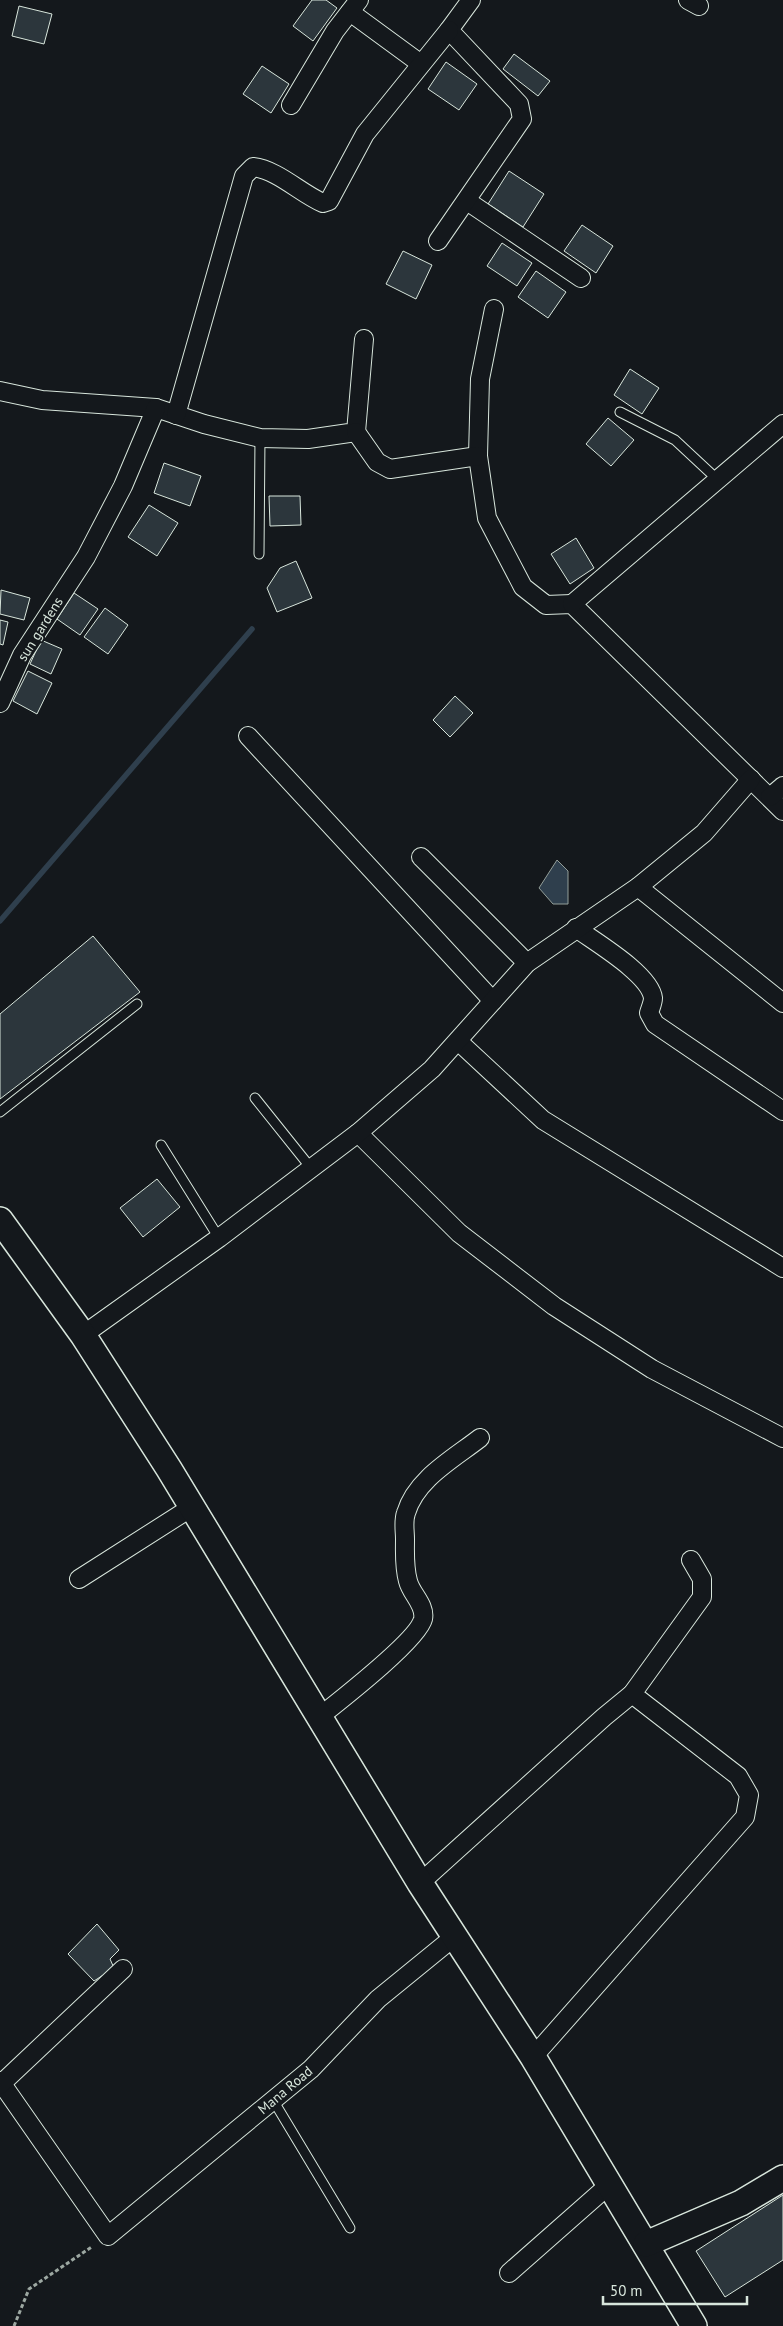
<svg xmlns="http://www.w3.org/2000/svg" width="783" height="2326" font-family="'PT Sans',sans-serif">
	<rect width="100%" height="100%" fill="#14181c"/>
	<!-- water -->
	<path fill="#2f3f4d" stroke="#939e99" d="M557 860 568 871V904H553L539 888Z"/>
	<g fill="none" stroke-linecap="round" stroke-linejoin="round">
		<!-- stream -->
		<path stroke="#2f3f4d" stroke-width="5.5" d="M0 921 252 629"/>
	</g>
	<!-- building -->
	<g fill="#2c363c" stroke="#d8e6dc">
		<path d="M312 0H326L337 8 313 41 293 26Z"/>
		<path d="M19 6 52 14 44 44 12 36Z"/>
		<path d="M514 54 550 81 538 96 503 69Z"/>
		<path d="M446 62 477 84 459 110 428 89Z"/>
		<path d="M262 66 289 84 271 113 243 94Z"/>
		<path d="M509 171 544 194 523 227 488 204Z"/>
		<path d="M582 225 613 246 596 273 564 251Z"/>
		<path d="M502 243 532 263 517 286 487 266Z"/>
		<path d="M403 251 432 265 416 299 386 284Z"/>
		<path d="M536 271 566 292 548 318 518 297Z"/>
		<path d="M630 369 659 388 642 414 614 395Z"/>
		<path d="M608 418 634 440 611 466 586 444Z"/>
		<path d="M164 463 201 476 190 506 154 493Z"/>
		<path d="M269 496H300L301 525 270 526Z"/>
		<path d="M149 505 178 523 157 556 128 537Z"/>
		<path d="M576 538 594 568 570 584 551 554Z"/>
		<path d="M296 561 312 598 277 612 267 588 280 568Z"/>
		<path d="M1 590 30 598 24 620 0 614Z"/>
		<path d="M74 593 98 609 80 635 57 619Z"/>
		<path d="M105 608 128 625 108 654 84 637Z"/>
		<path d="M0 620 8 622 3 645 0 644Z"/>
		<path d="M41 640 62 649 51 674 30 664Z"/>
		<path d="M28 671 52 683 37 714 13 701Z"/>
		<path d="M455 696 473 713 450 737 433 720Z"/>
		<path d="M93 936 140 992 0 1099V1014Z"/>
		<path d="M157 1179 180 1207 143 1237 120 1208Z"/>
		<path d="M97 1924 119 1950 110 1959 114 1968 94 1981 68 1954Z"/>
		<path d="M783 2195V2260L725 2297 696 2251Z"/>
	</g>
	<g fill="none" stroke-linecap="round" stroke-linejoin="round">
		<defs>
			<g id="lane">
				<path d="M620 412 675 440 719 481"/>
				<path d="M259 554 260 438"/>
				<path d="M255 1098 311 1168"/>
				<path d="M0 1112 137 1004"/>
				<path d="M161 1145 219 1238"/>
				<path d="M273 2100 350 2228"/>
			</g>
			<g id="street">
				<path d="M688 0 699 6"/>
				<path d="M350 12 421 64"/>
				<path d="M291 105 335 31 359 0"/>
				<path d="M467 201 581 278"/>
				<path d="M438 241 522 119 519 104 449 30 471 0"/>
				<path d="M494 309 480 379 478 456 487 518 523 587 546 605 572 604 783 811"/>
				<path d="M0 391 42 400 156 408 204 424 260 438 308 439 356 432 364 339"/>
				<path d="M176 415 244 176 253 167C278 170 300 193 323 203L329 201 365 134 449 30"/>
				<path d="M356 432 377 462 390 469 478 456"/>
				<path d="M572 604 783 424"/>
				<path d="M0 703 22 655 86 557 123 486 156 408"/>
				<path d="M248 736 493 1001"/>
				<path d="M770 797 783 786"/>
				<path d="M421 857 527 963"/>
				<path d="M638 887 783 1003"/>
				<path d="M576 928C595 942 650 974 653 998 653 1003 650 1009 649 1013L655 1024 783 1111"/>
				<path d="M458 1041 543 1120 783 1268"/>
				<path d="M358 1133 459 1233 554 1306 652 1369 783 1438"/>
				<path d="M83 1335 219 1238 358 1133 432 1069 527 963 638 887 704 833 751 779"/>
				<path d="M79 1579 192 1507"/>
				<path d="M318 1718C338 1702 418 1640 423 1619 426 1605 411 1594 408 1581 404 1567 405 1553 405 1539 405 1531 403 1521 406 1513 416 1479 453 1459 480 1438"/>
				<path d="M420 1883 604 1717 632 1694"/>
				<path d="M533 2057 745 1817 749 1795 738 1776 632 1694 702 1597V1579L691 1560"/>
				<path d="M0 2081 108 2236 311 2069 378 1999 454 1937"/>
				<path d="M0 2085 123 1969"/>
				<path d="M509 2273 610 2184"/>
			</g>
			<g id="secondary">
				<path d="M0 1220 83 1335 169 1469 420 1883 533 2057 694 2326"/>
				<path d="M646 2244 741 2203 783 2178"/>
			</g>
		</defs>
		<!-- lane casing -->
		<use href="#lane" stroke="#d8e6dc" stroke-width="11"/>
		<!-- street casing -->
		<use href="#street" stroke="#d8e6dc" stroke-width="20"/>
		<!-- secondary casing -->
		<use href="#secondary" stroke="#d8e6dc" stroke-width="28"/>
		<!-- path -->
		<path stroke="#9da8a2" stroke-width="3" stroke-dasharray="4 2.5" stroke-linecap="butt" d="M14 2326 29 2289 93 2246"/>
		<!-- lane -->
		<use href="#lane" stroke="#14181c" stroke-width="9"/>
		<!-- street -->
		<use href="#street" stroke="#14181c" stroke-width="18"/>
		<!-- secondary -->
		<use href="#secondary" stroke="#14181c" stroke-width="25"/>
	</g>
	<g text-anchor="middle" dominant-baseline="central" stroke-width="4" stroke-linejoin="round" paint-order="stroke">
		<!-- street labels -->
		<g font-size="14" fill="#d8e6dc" stroke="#14181c">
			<text transform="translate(40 629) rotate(-58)">sun gardens</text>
			<text transform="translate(285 2090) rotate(-40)">Mana Road</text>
		</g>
	</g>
	<!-- scale -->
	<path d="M603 2296v8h144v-8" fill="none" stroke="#d8e6dc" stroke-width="2.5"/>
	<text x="610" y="2296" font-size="15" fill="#d8e6dc" stroke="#14181c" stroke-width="4" paint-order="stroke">50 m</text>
</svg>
